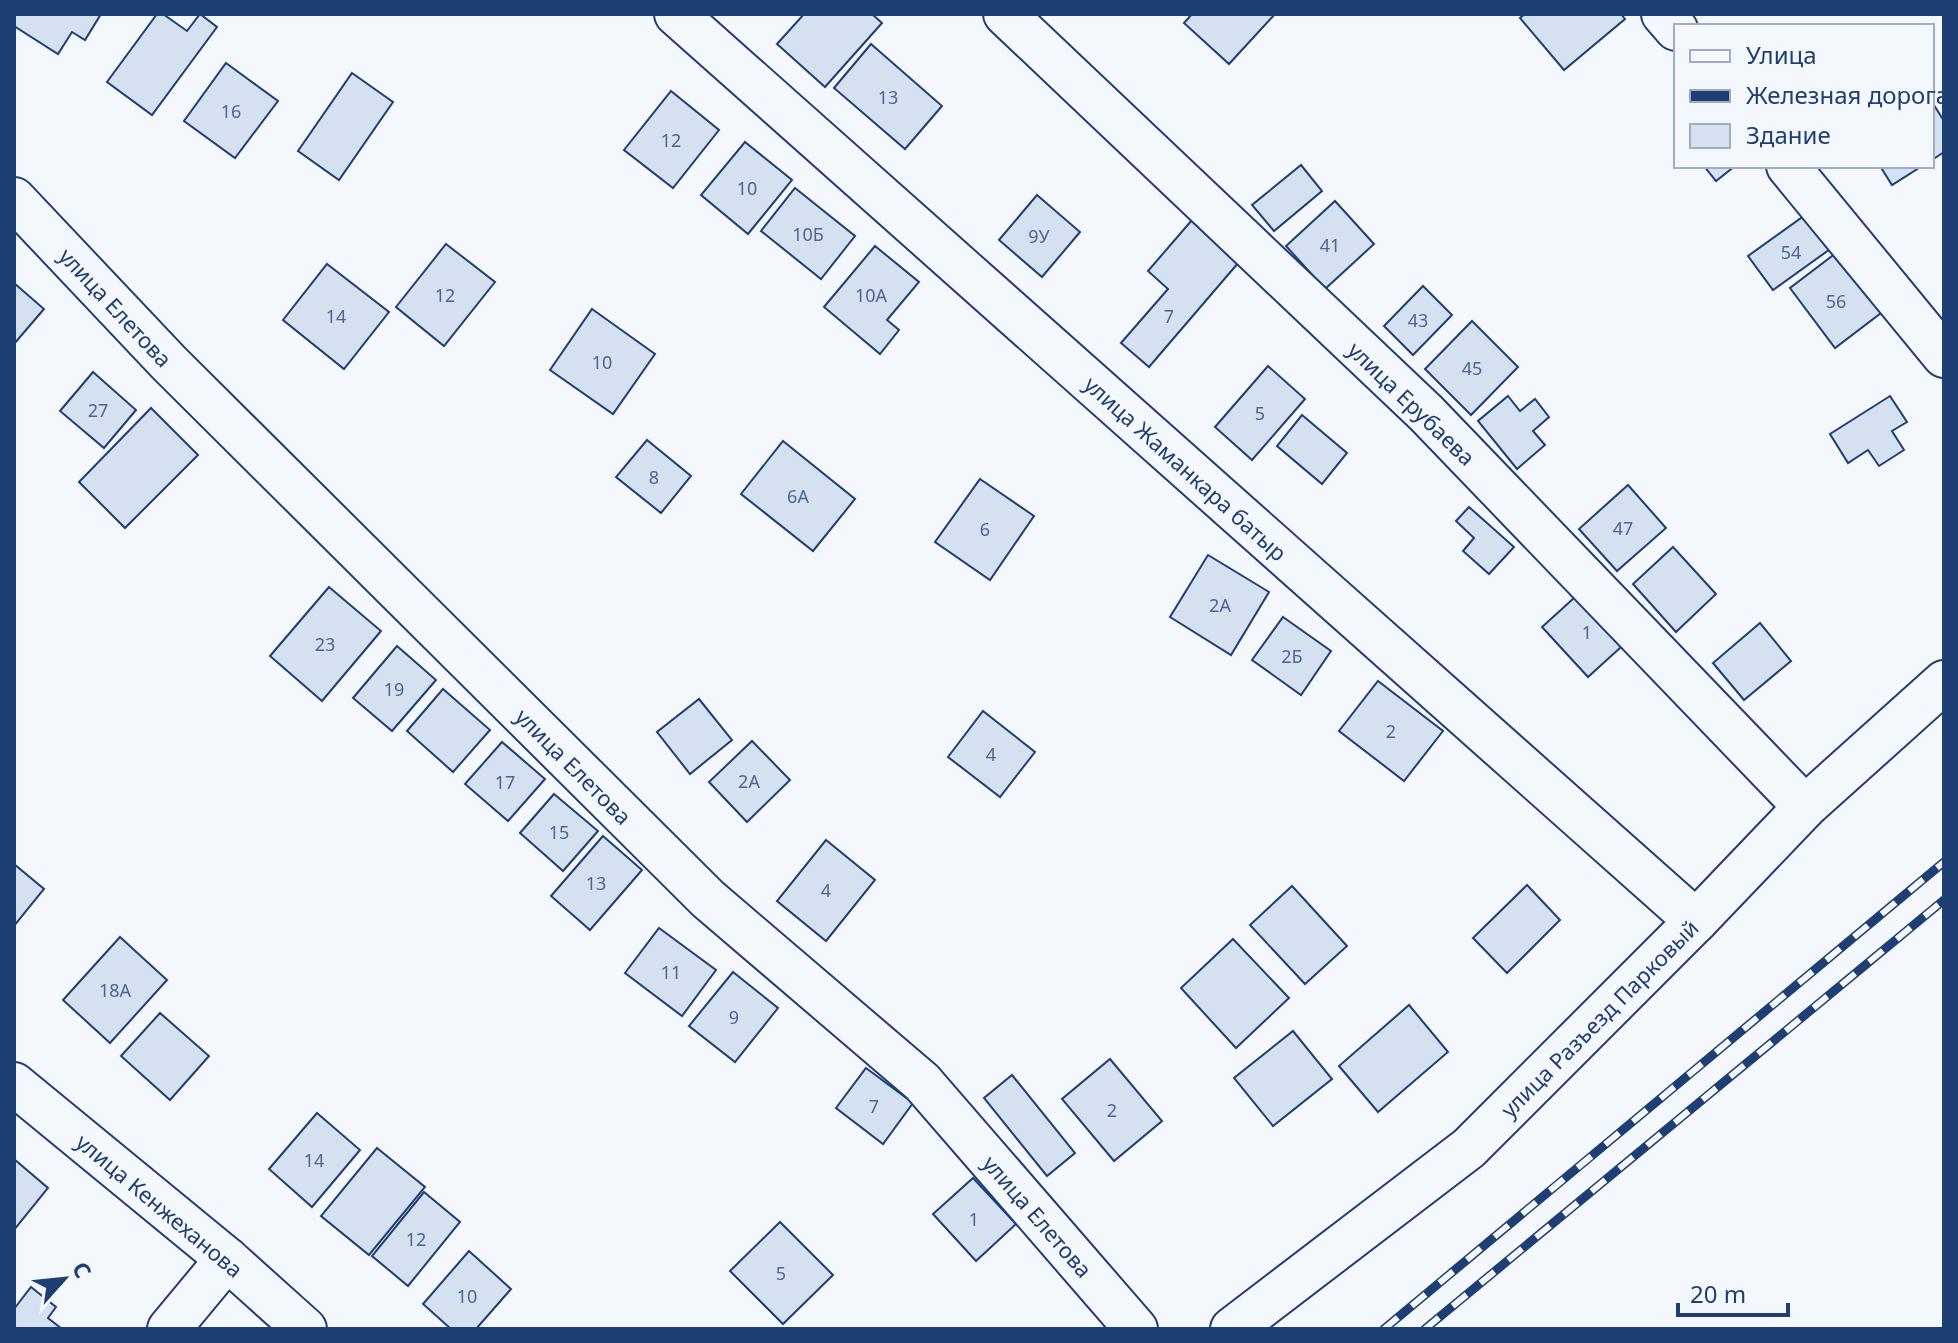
<svg xmlns="http://www.w3.org/2000/svg" width="1958" height="1343" font-family="'Noto Sans',sans-serif">
	<rect width="100%" height="100%" fill="#f4f7fb"/>
	<!-- building -->
	<g fill="#d5e0f0" stroke="#1d3f73" stroke-width="2">
		<path d="M14 14H101L85 40 72 32 58 54 14 26Z"/>
		<path d="M157 14H163L187 31 200 14 217 27 152 115 107 82Z"/>
		<path d="M804 14H872L882 23 825 87 777 44Z"/>
		<path d="M1192 14H1275L1229 64 1184 23Z"/>
		<path d="M1525 14H1621L1625 19 1564 70 1520 18Z"/>
		<path d="M871 44 942 106 905 149 834 88Z"/>
		<path d="M226 63 278 101 235 158 184 121Z"/>
		<path d="M352 73 393 102 339 180 298 151Z"/>
		<path d="M671 91 719 130 673 188 624 150Z"/>
		<path d="M1932 102 1944 121V152L1932 160Z"/>
		<path d="M745 142 792 180 748 234 701 195Z"/>
		<path d="M1301 165 1322 191 1274 231 1252 205Z"/>
		<path d="M1704 166H1735L1716 181Z"/>
		<path d="M1880 166H1922L1892 185Z"/>
		<path d="M795 188 855 236 821 279 761 231Z"/>
		<path d="M1037 195 1080 232 1042 277 999 240Z"/>
		<path d="M1335 201 1374 244 1325 289 1286 246Z"/>
		<path d="M1808 213 1833 247 1773 290 1748 256Z"/>
		<path d="M1192 220 1239 262 1149 367 1121 343 1168 289 1148 271Z"/>
		<path d="M446 244 495 282 444 346 396 307Z"/>
		<path d="M875 246 919 282 887 320 899 330 880 354 824 307Z"/>
		<path d="M1836 253 1881 313 1835 348 1790 288Z"/>
		<path d="M327 264 389 312 344 369 283 320Z"/>
		<path d="M14 283 44 309 14 344Z"/>
		<path d="M1423 286 1452 315 1413 355 1384 326Z"/>
		<path d="M592 309 655 354 613 414 550 370Z"/>
		<path d="M1472 321 1518 367 1471 415 1425 369Z"/>
		<path d="M1268 366 1305 399 1252 460 1215 427Z"/>
		<path d="M93 372 136 410 104 448 60 411Z"/>
		<path d="M1508 396 1520 411 1535 399 1549 417 1533 431 1545 445 1517 469 1478 421Z"/>
		<path d="M1890 396 1907 422 1892 431 1904 450 1879 466 1868 450 1848 463 1830 434Z"/>
		<path d="M151 408 198 455 125 528 79 482Z"/>
		<path d="M1302 415 1347 453 1322 484 1277 446Z"/>
		<path d="M647 440 691 476 661 513 616 477Z"/>
		<path d="M783 441 855 499 813 551 741 494Z"/>
		<path d="M980 479 1034 516 990 580 935 542Z"/>
		<path d="M1628 485 1666 528 1617 571 1579 529Z"/>
		<path d="M1469 507 1514 547 1489 574 1463 551 1474 538 1456 521Z"/>
		<path d="M1673 547 1716 594 1676 632 1633 584Z"/>
		<path d="M1208 555 1269 592 1231 655 1170 617Z"/>
		<path d="M329 587 381 631 322 701 270 656Z"/>
		<path d="M1585 588 1631 638 1588 677 1542 627Z"/>
		<path d="M1283 617 1331 651 1301 695 1252 660Z"/>
		<path d="M1760 623 1791 661 1744 700 1713 663Z"/>
		<path d="M397 646 436 680 392 731 353 698Z"/>
		<path d="M1378 681 1443 731 1404 781 1339 731Z"/>
		<path d="M443 689 490 730 453 772 407 731Z"/>
		<path d="M699 699 732 740 690 774 657 732Z"/>
		<path d="M983 711 1035 752 1000 797 948 757Z"/>
		<path d="M752 741 790 780 747 822 709 782Z"/>
		<path d="M502 742 545 779 508 821 465 784Z"/>
		<path d="M554 794 598 831 563 871 520 833Z"/>
		<path d="M603 836 642 870 590 930 551 896Z"/>
		<path d="M826 840 875 880 826 941 777 901Z"/>
		<path d="M14 864 44 889 14 926Z"/>
		<path d="M1527 885 1560 920 1507 973 1473 938Z"/>
		<path d="M1292 886 1347 946 1305 984 1250 925Z"/>
		<path d="M659 928 716 970 682 1016 625 973Z"/>
		<path d="M120 937 167 980 110 1043 63 1000Z"/>
		<path d="M1233 939 1289 998 1236 1048 1181 988Z"/>
		<path d="M733 972 778 1008 735 1062 689 1026Z"/>
		<path d="M1409 1005 1448 1052 1378 1112 1339 1066Z"/>
		<path d="M160 1013 209 1056 170 1100 121 1056Z"/>
		<path d="M1293 1031 1332 1079 1273 1126 1234 1078Z"/>
		<path d="M1110 1059 1162 1121 1114 1161 1062 1099Z"/>
		<path d="M866 1068 913 1103 883 1144 836 1108Z"/>
		<path d="M1012 1075 1075 1153 1047 1176 984 1098Z"/>
		<path d="M317 1113 360 1150 312 1207 269 1169Z"/>
		<path d="M377 1148 425 1187 369 1255 321 1216Z"/>
		<path d="M14 1159 48 1188 14 1230Z"/>
		<path d="M973 1178 1016 1224 976 1261 933 1214Z"/>
		<path d="M424 1192 460 1222 408 1286 372 1256Z"/>
		<path d="M780 1222 833 1275 783 1324 730 1271Z"/>
		<path d="M469 1251 511 1289 476 1329H451L423 1304Z"/>
		<path d="M31 1287 56 1307 48 1318 62 1329H14V1309Z"/>
	</g>
	<g fill="none" stroke-linecap="round" stroke-linejoin="round">
		<defs>
			<g id="minor">
				<path d="M676 14 1696 921"/>
				<path d="M1005 14 1426 413 1805 807"/>
				<path d="M1663 14 1676 29"/>
				<path d="M1788 166 1944 356"/>
				<path d="M14 199 169 363 708 899 922 1082 1136 1329"/>
				<path d="M14 1084 227 1259 305 1329"/>
				<path d="M169 1329 227 1259"/>
				<path d="M1232 1329 1469 1148 1696 921 1805 807 1944 682"/>
			</g>
		</defs>
		<!-- minor casing -->
		<use href="#minor" stroke="#1d3f73" stroke-width="46"/>
		<!-- minor -->
		<use href="#minor" stroke="#f4f7fb" stroke-width="42"/>
		<defs>
			<g id="rail">
				<path d="M1384 1329 1944 862"/>
				<path d="M1425 1329 1944 900"/>
			</g>
		</defs>
		<!-- rail casing -->
		<use href="#rail" stroke="#1d3f73" stroke-width="9"/>
		<!-- rail -->
		<use href="#rail" stroke="#f4f7fb" stroke-width="6" stroke-dasharray="18" stroke-linecap="butt"/>
	</g>
	<g text-anchor="middle" dominant-baseline="central" stroke-width="6" stroke-linejoin="round" paint-order="stroke">
		<!-- number labels -->
		<g font-size="18" fill="#4b6792">
			<text x="888" y="97">13</text>
			<text x="231" y="111">16</text>
			<text x="671" y="140">12</text>
			<text x="747" y="188">10</text>
			<text x="808" y="234">10Б</text>
			<text x="1039" y="236">9У</text>
			<text x="1330" y="245">41</text>
			<text x="1791" y="252">54</text>
			<text x="445" y="295">12</text>
			<text x="871" y="295">10А</text>
			<text x="1836" y="301">56</text>
			<text x="336" y="316">14</text>
			<text x="1169" y="316">7</text>
			<text x="1418" y="320">43</text>
			<text x="602" y="362">10</text>
			<text x="1472" y="368">45</text>
			<text x="98" y="410">27</text>
			<text x="1260" y="413">5</text>
			<text x="654" y="477">8</text>
			<text x="798" y="496">6А</text>
			<text x="1623" y="528">47</text>
			<text x="985" y="529">6</text>
			<text x="1220" y="605">2А</text>
			<text x="1587" y="632">1</text>
			<text x="325" y="644">23</text>
			<text x="1292" y="656">2Б</text>
			<text x="394" y="689">19</text>
			<text x="1391" y="731">2</text>
			<text x="991" y="754">4</text>
			<text x="749" y="781">2А</text>
			<text x="505" y="782">17</text>
			<text x="559" y="832">15</text>
			<text x="596" y="883">13</text>
			<text x="826" y="890">4</text>
			<text x="671" y="972">11</text>
			<text x="115" y="990">18А</text>
			<text x="734" y="1017">9</text>
			<text x="874" y="1106">7</text>
			<text x="1112" y="1110">2</text>
			<text x="314" y="1160">14</text>
			<text x="974" y="1219">1</text>
			<text x="416" y="1239">12</text>
			<text x="781" y="1273">5</text>
			<text x="467" y="1296">10</text>
		</g>
		<!-- street labels -->
		<g font-size="22" fill="#1d3f73" stroke="#f4f7fb">
			<text transform="translate(116 307) rotate(47)">улица Елетова</text>
			<text transform="translate(1412 403) rotate(44)">улица Ерубаева</text>
			<text transform="translate(1186 468) rotate(42)">улица Жаманкара батыр</text>
			<text transform="translate(574 766) rotate(45)">улица Елетова</text>
			<text transform="translate(1599 1018) rotate(-45)">улица Разъезд Парковый</text>
			<text transform="translate(160 1205) rotate(40)">улица Кенжеханова</text>
			<text transform="translate(1038 1216) rotate(49)">улица Елетова</text>
		</g>
	</g>
	<!-- border -->
	<rect width="1958" height="1343" fill="none" stroke="#1d3f73" stroke-width="32"/>
	<!-- legend -->
	<rect x="1674" y="24" width="260" height="144" fill="#f4f7fb" stroke="#9eadc5" stroke-width="2"/>
	<rect x="1690" y="50" width="40" height="12" fill="#f4f7fb" stroke="#9eadc5" stroke-width="2"/>
	<text x="1746" y="64" font-size="24" fill="#1d3f73">Улица</text>
	<rect x="1690" y="90" width="40" height="12" fill="#1d3f73" stroke="#9eadc5" stroke-width="2"/>
	<text x="1746" y="104" font-size="24" fill="#1d3f73">Железная дорога</text>
	<rect x="1690" y="124" width="40" height="24" fill="#d5e0f0" stroke="#9eadc5" stroke-width="2"/>
	<text x="1746" y="144" font-size="24" fill="#1d3f73">Здание</text>
	<!-- north arrow -->
	<g transform="translate(64 1279) rotate(63)" stroke="#f4f7fb" stroke-width="6" paint-order="stroke">
	<path d="M0-6L14 30L0 20L-14 30Z" fill="#1d3f73"/>
	<text y="-12" font-size="22" font-weight="bold" text-anchor="middle" fill="#1d3f73">С</text>
	</g>
	<!-- scale -->
	<path d="M1678 1303v12h110v-12" fill="none" stroke="#1d3f73" stroke-width="4"/>
	<text x="1690" y="1303" font-size="24" fill="#1d3f73" stroke="#f4f7fb" stroke-width="6" paint-order="stroke">20 m</text>
</svg>
